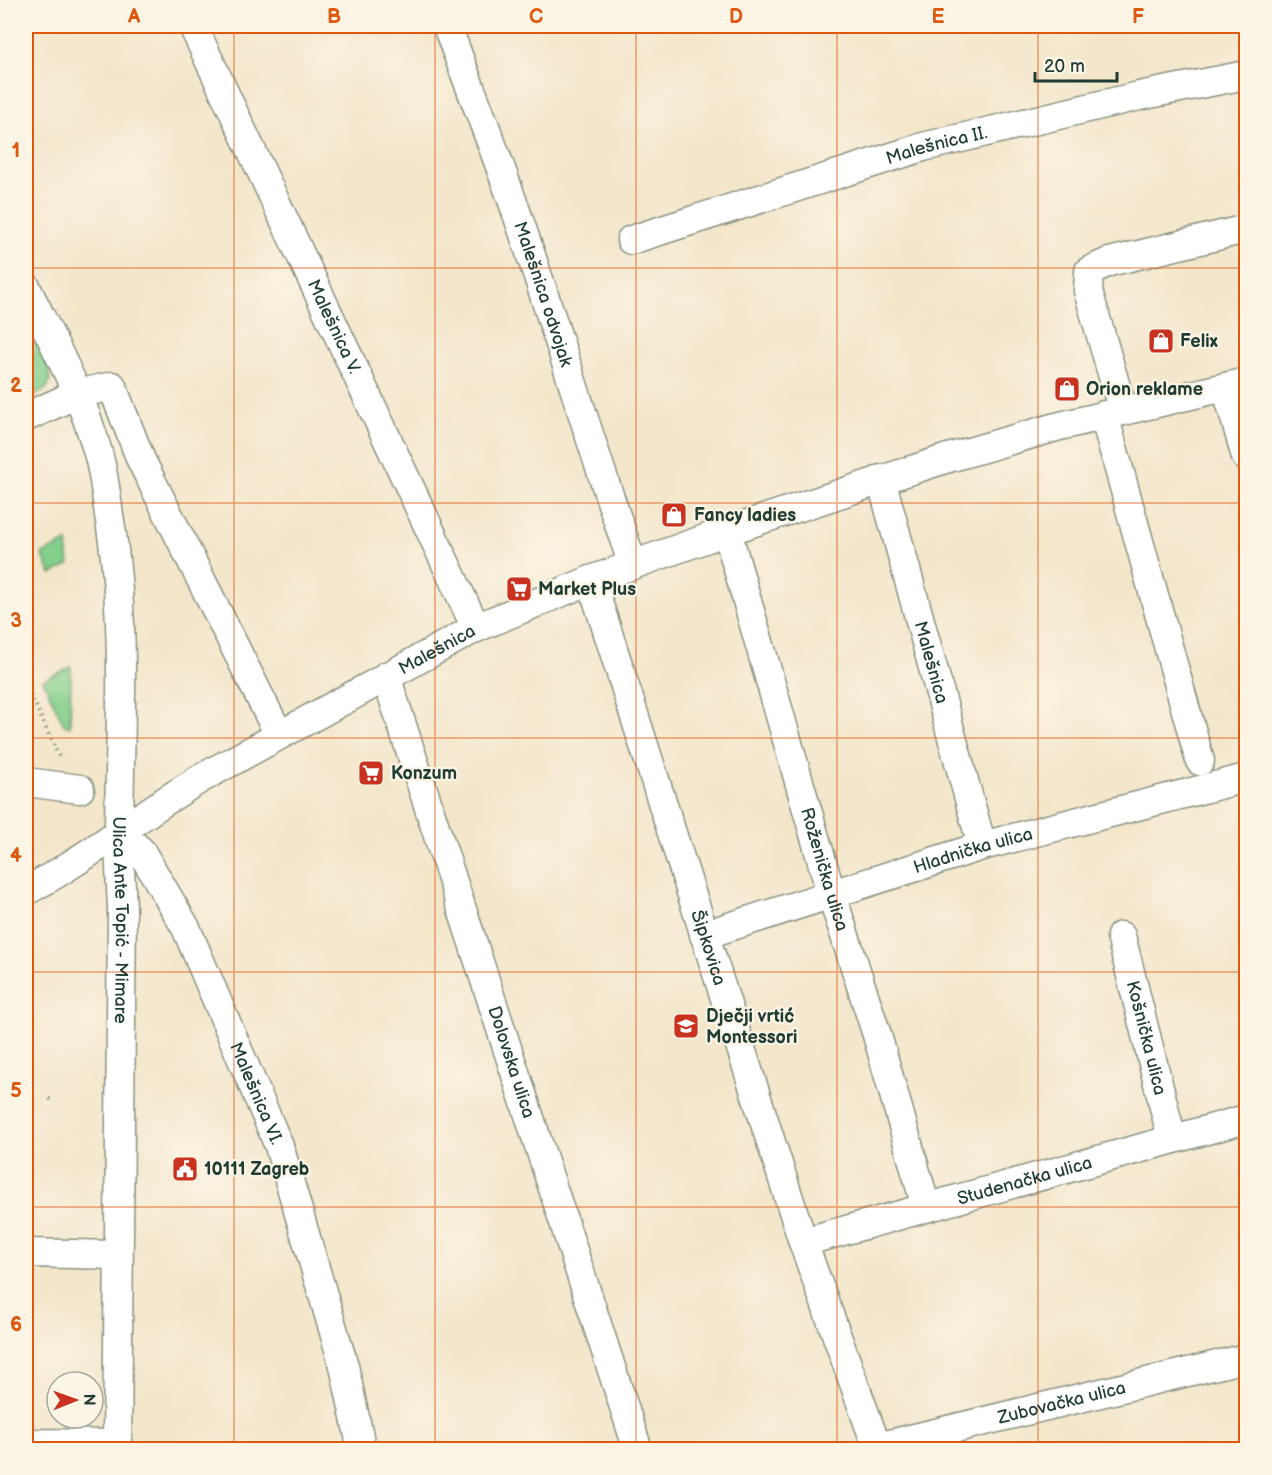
<svg xmlns="http://www.w3.org/2000/svg" width="1272" height="1475" font-family="'Balsamiq Sans',sans-serif">
	<rect width="100%" height="100%" fill="#fcf5e5"/>
	<filter id="ink" filterUnits="userSpaceOnUse"><feTurbulence type="fractalNoise" baseFrequency=".0167" numOctaves="2"/><feDisplacementMap in="SourceGraphic" scale="12" xChannelSelector="R" yChannelSelector="G"/><feConvolveMatrix kernelMatrix="1 2 1 2 8 2 1 2 1" color-interpolation-filters="sRGB"/></filter>
	<filter id="wash" filterUnits="userSpaceOnUse"><feTurbulence type="fractalNoise" baseFrequency=".008" numOctaves="4" result="noise"/><feDisplacementMap in="SourceGraphic" scale="24" xChannelSelector="R" yChannelSelector="G"/><feGaussianBlur stdDeviation="1.35" result="paint"/><feColorMatrix in="noise" values="0 0 0 0 0 0 0 0 0 0 0 0 0 0 0 0 0 1.4 0 .05"/><feComposite in="paint" operator="in"/></filter>
	<g filter="url(#wash)">
		<rect width="100%" height="100%" fill="#f3e6cb"/>
		<!-- green -->
		<g fill="#84cf8c" stroke="#528660" stroke-width="1.5">
			<path d="M26 317 48 367 50 381 47 388 31 399 26 388Z"/>
			<path d="M67 542 69 565 51 574 42 554Z"/>
			<path d="M71 667 70 727 64 725 43 680Z"/>
		</g>
	</g>
	<g filter="url(#ink)">
		<g fill="none" stroke-linecap="round" stroke-linejoin="round">
			<defs>
				<g id="minor">
					<path id="s1" d="M193 26 476 628"/>
					<path id="s2" d="M447 26C470 88 495 150 517 214 557 330 592 449 633 565"/>
					<path id="s3" d="M631 240 923 147 1139 96 1246 75"/>
					<path id="s4" d="M26 287C52 341 82 394 98 453 104 473 106 495 109 515 127 621 120 725 119 832 119 857 121 883 122 909L117 1450"/>
					<path d="M1226 387 1246 457"/>
					<path d="M1123 411 1088 291 1089 271 1109 262 1246 229"/>
					<path d="M1104 415 1200 761"/>
					<path d="M26 417 77 394 112 386 141 460 279 735"/>
					<path id="s5" d="M881 479 982 846"/>
					<path id="s6" d="M727 531 831 893 877 1035 926 1207"/>
					<path id="s7" d="M591 580 803 1242 878 1450"/>
					<path id="s8" d="M386 676 638 1450"/>
					<path d="M26 782 80 789"/>
					<path id="s9" d="M119 832 141 851 186 928 279 1146 344 1366 362 1450"/>
					<path id="s10" d="M26 891C89 858 144 811 207 775L476 628 591 580 727 531 945 459 1056 427 1246 382"/>
					<path id="s11" d="M704 935 982 846 1246 778"/>
					<path id="s12" d="M1121 936 1172 1139"/>
					<path id="s13" d="M803 1242 1246 1119"/>
					<path d="M26 1253 118 1255"/>
					<path d="M26 1443 117 1444"/>
					<path id="s14" d="M877 1447 1246 1358"/>
				</g>
			</defs>
			<!-- minor casing -->
			<use href="#minor" stroke="#899280" stroke-width="31"/>
			<!-- path -->
			<g stroke="#899280" stroke-width="4" stroke-dasharray="1.5 4.5" stroke-linecap="butt">
				<path d="M26 684 60 759"/>
				<path d="M49 1099H55"/>
			</g>
			<!-- minor -->
			<use href="#minor" stroke="#fff" stroke-width="28"/>
		</g>
	</g>
	<!-- grid -->
	<path fill="none" stroke="#de580e" stroke-width="1.5" stroke-opacity="0.55" d="M234 26V1450M435 26V1450M636 26V1450M837 26V1450M1038 26V1450M26 268H1246M26 503H1246M26 738H1246M26 972H1246M26 1207H1246"/>
	<!-- icons -->
	<defs>
		<symbol id="shop-square" viewBox="-11 -11 22 22"><rect x="-9" y="-9" width="18" height="18" rx="4" fill="#c8321e" stroke="#fcf5e5"/><path d="M-5-2.5h2.3a2.7 3.5 0 0 1 5.4 0H5L5.5 6h-11ZM-1.5-2.5h3a1.5 2.3 0 0 0-3 0Z" fill="#fff"/></symbol>
		<symbol id="supermarket-square" viewBox="-11 -11 22 22"><rect x="-9" y="-9" width="18" height="18" rx="4" fill="#c8321e" stroke="#fcf5e5"/><path d="M-6-5.5h2.5l.6 2H6L4.5 2H-2.5L-4.4-4H-6ZM-1.5 3.2a1.3 1.3 0 1 0 .1 0ZM3 3.2a1.3 1.3 0 1 0 .1 0Z" fill="#fff"/></symbol>
		<symbol id="school-square" viewBox="-11 -11 22 22"><rect x="-9" y="-9" width="18" height="18" rx="4" fill="#c8321e" stroke="#fcf5e5"/><path d="M0-5L7-2L0 1L-7-2ZM-4 1L0 2.5L4 1V4Q0 6-4 4Z" fill="#fff"/></symbol>
		<symbol id="civic-square" viewBox="-11 -11 22 22"><rect x="-9" y="-9" width="18" height="18" rx="4" fill="#c8321e" stroke="#fcf5e5"/><path d="M-.6-6.5H3V-4.5H.6V-3L4-1V1h2V6H-6V1h2V-1L-.6-3ZM-1.2 2.5V6h2.4V2.5Z" fill="#fff"/></symbol>
	</defs>
	<g fill-rule="evenodd">
		<use href="#shop-square" x="1146" y="326" width="30" height="30"/>
		<use href="#shop-square" x="1052" y="374" width="30" height="30"/>
		<use href="#shop-square" x="659" y="500" width="30" height="30"/>
		<use href="#supermarket-square" x="504" y="574" width="30" height="30"/>
		<use href="#supermarket-square" x="356" y="758" width="30" height="30"/>
		<use href="#school-square" x="671" y="1011" width="30" height="30"/>
		<use href="#civic-square" x="170" y="1154" width="30" height="30"/>
	</g>
	<g text-anchor="middle" dominant-baseline="central" stroke-width="4.5" stroke-linejoin="round" paint-order="stroke">
		<!-- street labels -->
		<g font-size="18" fill="#1f3d34" stroke="#fcf5e5">
			<text stroke="none"><textPath href="#s3" startOffset="320">Malešnica II.</textPath></text>
			<text stroke="none"><textPath href="#s2" startOffset="285">Malešnica odvojak</textPath></text>
			<text stroke="none"><textPath href="#s1" startOffset="332">Malešnica V.</textPath></text>
			<text stroke="none"><textPath href="#s10" startOffset="477">Malešnica</textPath></text>
			<text stroke="none"><textPath href="#s5" startOffset="190">Malešnica</textPath></text>
			<text stroke="none"><textPath href="#s11" startOffset="282">Hladnička ulica</textPath></text>
			<text stroke="none"><textPath href="#s6" startOffset="352">Roženička ulica</textPath></text>
			<text stroke="none"><textPath href="#s4" startOffset="650">Ulica Ante Topić - Mimare</textPath></text>
			<text stroke="none"><textPath href="#s7" startOffset="386">Šipkovica</textPath></text>
			<text stroke="none"><textPath href="#s12" startOffset="105">Košnička ulica</textPath></text>
			<text stroke="none"><textPath href="#s8" startOffset="406">Dolovska ulica</textPath></text>
			<text stroke="none"><textPath href="#s9" startOffset="298">Malešnica VI.</textPath></text>
			<text stroke="none"><textPath href="#s13" startOffset="230">Studenačka ulica</textPath></text>
			<text stroke="none"><textPath href="#s14" startOffset="190">Zubovačka ulica</textPath></text>
		</g>
		<!-- poi labels -->
		<g font-size="18" font-weight="bold" fill="#1f3d34" stroke="#fcf5e5" text-anchor="start">
			<text x="1180" y="341">Felix</text>
			<text x="1086" y="389">Orion reklame</text>
			<text x="694" y="515">Fancy ladies</text>
			<text x="538" y="589">Market Plus</text>
			<text x="391" y="773">Konzum</text>
			<text x="706" y="1016">Dječji vrtić<tspan x="706" dy="21">Montessori</tspan></text>
			<text x="204" y="1169">10111 Zagreb</text>
		</g>
	</g>
	<!-- margin -->
	<rect width="1272" height="1475" fill="none" stroke="#fcf5e5" stroke-width="66"/>
	<!-- north arrow -->
	<g transform="translate(75 1400) rotate(89)"><circle r="28" fill="#fcf5e5" stroke="#a4ab9e" stroke-width="1.5"/>
	<path d="M0-4.5L10 22L0 15L-10 22Z" fill="#c8321e"/>
	<text y="-9" font-size="16" font-weight="bold" text-anchor="middle" fill="#1f3d34">N</text>
	</g>
	<!-- scale -->
	<path d="M1035 72v9h82v-9" fill="none" stroke="#1f3d34" stroke-width="3"/>
	<text x="1044" y="72" font-size="18" fill="#1f3d34" stroke="#fcf5e5" stroke-width="4.5" paint-order="stroke">20 m</text>
	<rect x="33" y="33" width="1206" height="1409" fill="none" stroke="#de580e" stroke-width="2"/>
	<g font-size="20" text-anchor="middle" font-weight="bold" fill="#de580e">
		<text x="134" y="23">A</text>
		<text x="334" y="23">B</text>
		<text x="536" y="23">C</text>
		<text x="736" y="23">D</text>
		<text x="938" y="23">E</text>
		<text x="1138" y="23">F</text>
		<text x="16" y="157">1</text>
		<text x="16" y="392">2</text>
		<text x="16" y="627">3</text>
		<text x="16" y="862">4</text>
		<text x="16" y="1097">5</text>
		<text x="16" y="1331">6</text>
	</g>
</svg>
